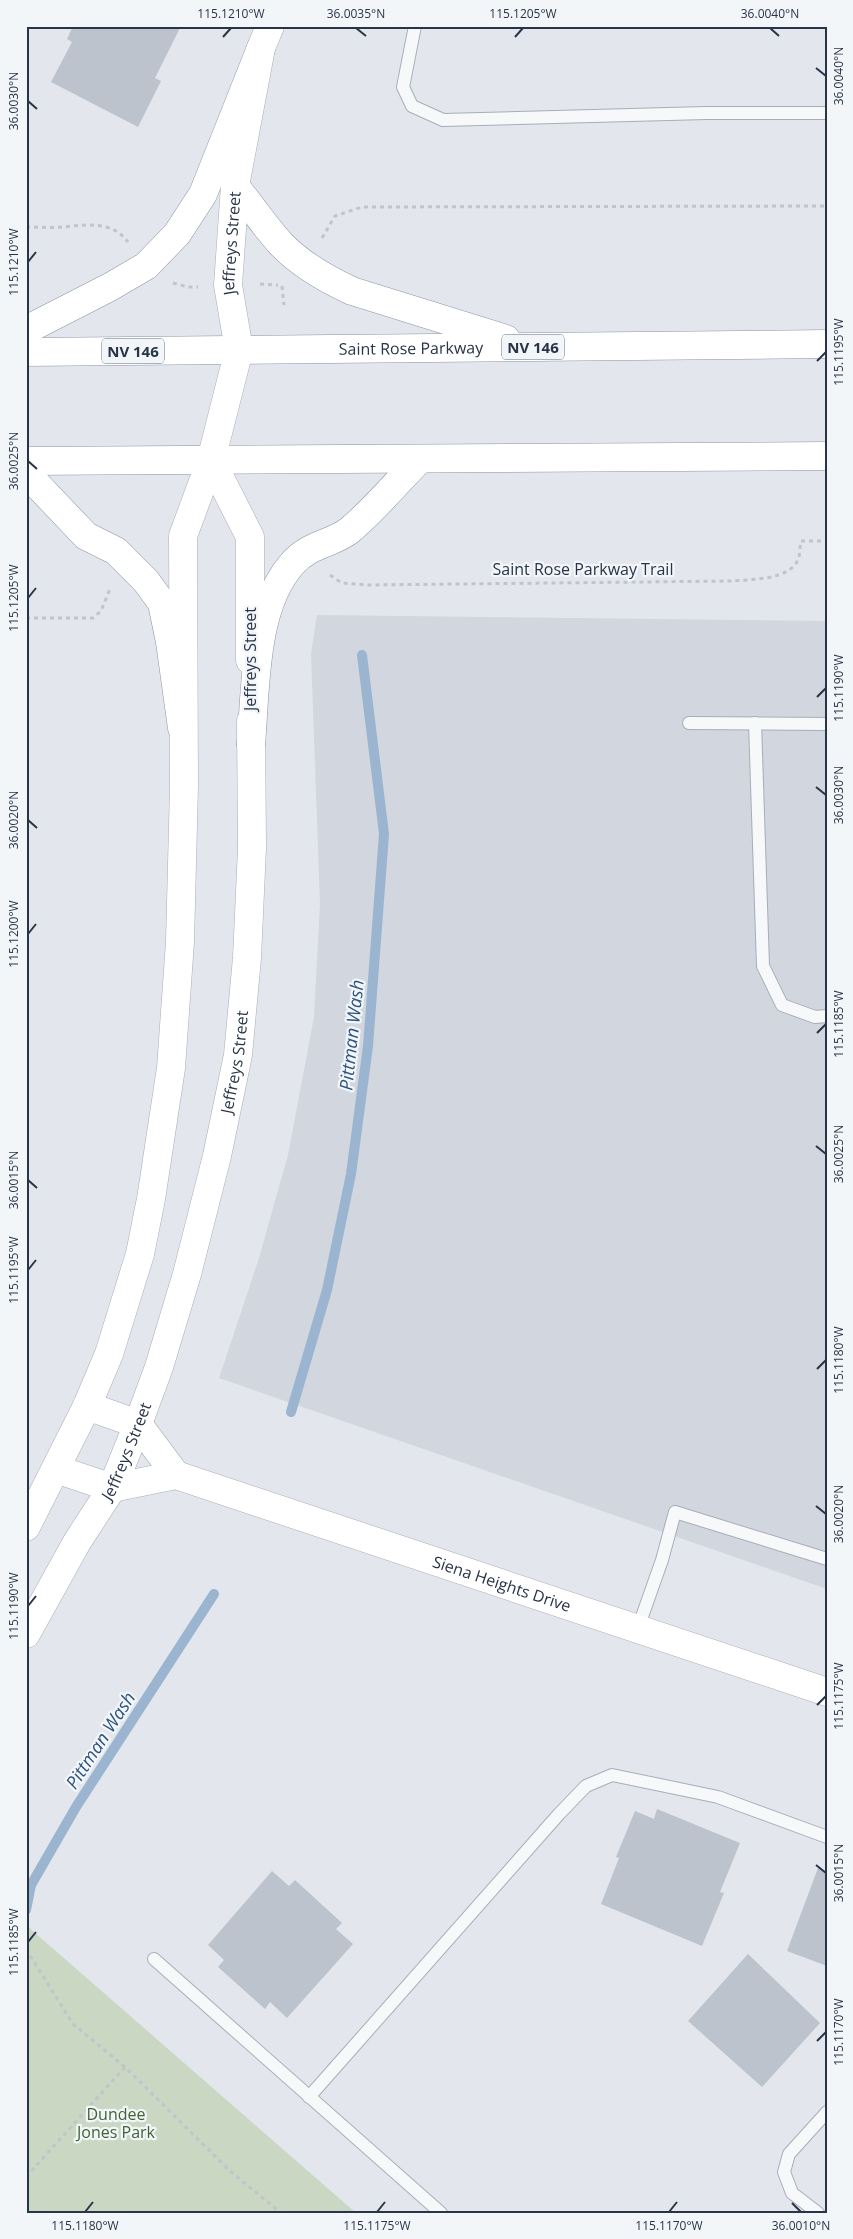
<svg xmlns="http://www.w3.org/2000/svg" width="853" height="2239" font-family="'Open Sans',sans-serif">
	<rect width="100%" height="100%" fill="#e3e7ed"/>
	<!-- built -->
	<path fill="#d1d6df" d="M317 615 827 621V1589L219 1378 259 1258 288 1155 314 1017 320 904 311 654Z"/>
	<!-- green -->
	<path fill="#c9d7c3" d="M26 1925 356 2213H26Z"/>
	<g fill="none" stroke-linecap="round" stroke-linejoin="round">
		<!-- stream -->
		<g stroke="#9bb5d0" stroke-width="10">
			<path d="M291 1412 327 1290 351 1174 368 1046 384 834 362 655"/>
			<path d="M26 1910 31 1885 76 1807 214 1594"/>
		</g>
	</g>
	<!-- building -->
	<g fill="#bcc3cd">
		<path d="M73 26H181L155 78 161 81 138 127 51 82 72 42 67 39Z"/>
		<path d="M657 1809 740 1843 720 1892 724 1893 702 1946 601 1904 619 1858 616 1857 635 1811 654 1819Z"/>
		<path d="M818 1868 827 1872V1966L787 1951Z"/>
		<path d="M272 1871 289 1886 295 1880 342 1923 336 1929 353 1944 287 2018 270 2002 265 2009 218 1967 224 1960 208 1945Z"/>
		<path d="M748 1954 820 2023 762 2087 688 2021Z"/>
	</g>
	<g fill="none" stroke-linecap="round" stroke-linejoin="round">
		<defs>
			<g id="lane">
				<path d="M415 26 403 87 412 106 443 120 706 113H827"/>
				<path d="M689 723 827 724"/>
				<path d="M755 723 763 966 782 1005 815 1017 827 1016"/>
				<path d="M638 1628 662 1560 675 1512 827 1559"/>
				<path d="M154 1959 441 2213"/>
				<path d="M309 2097 559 1814 586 1786 612 1775 718 1797 827 1837"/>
				<path d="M818 2213 792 2193 784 2172 789 2154 827 2112"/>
			</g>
			<g id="secondary">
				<path d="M211 460 250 537V660"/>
				<path d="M87 1406 138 1424 176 1475"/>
				<path id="s1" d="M56 1469 112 1488 176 1475 827 1692"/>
				<path id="s2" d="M26 1527 87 1406 109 1354 140 1254 151 1199 171 1068 180 942 184 786 183 536 211 460 239 350 228 285 235 186 261 48 270 26"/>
				<path id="s3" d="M26 1634 77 1542 112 1488 138 1424 159 1367 187 1274 217 1156 238 1055 247 958 252 848 251 721"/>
			</g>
			<g id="highway">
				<path d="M235 186C251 205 265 227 281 244 301 265 326 279 352 291L506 339"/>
				<path d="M26 330 110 287 146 266 177 234 203 194 261 48"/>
				<path id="s4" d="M26 352 827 344"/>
				<path d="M26 461 827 456"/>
				<path d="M26 473 86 536 116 551 146 581 162 603 170 642 182 728"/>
				<path d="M251 744C256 689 253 608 292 564 310 543 333 544 350 530 374 510 398 481 420 459"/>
			</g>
		</defs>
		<!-- lane casing -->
		<use href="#lane" stroke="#a7aeb8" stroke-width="14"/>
		<!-- secondary casing -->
		<use href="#secondary" stroke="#a7aeb8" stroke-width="29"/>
		<!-- highway casing -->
		<use href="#highway" stroke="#8994a5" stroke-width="29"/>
		<!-- path -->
		<g stroke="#c0c5cb" stroke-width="3" stroke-dasharray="4 4" stroke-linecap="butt">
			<path d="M26 227C38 227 50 228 62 227 85 225 112 220 128 242"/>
			<path d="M322 238 335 216 362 207 827 206"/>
			<path d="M173 283 188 287H198"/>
			<path d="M260 284 278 285"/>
			<path d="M282 286 284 305"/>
			<path d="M330 575 342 583 368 585 731 581C751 579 792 581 799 557 800 552 800 546 801 541H827"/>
			<path d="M26 618H93L101 611 110 589"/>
			<path d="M26 1949 73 2024 125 2067 230 2171 281 2213"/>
			<path d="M26 2177 125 2067"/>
		</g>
		<!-- lane -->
		<use href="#lane" stroke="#f6f8fa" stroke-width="12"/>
		<!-- secondary -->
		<use href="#secondary" stroke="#fff" stroke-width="28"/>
		<!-- highway -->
		<use href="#highway" stroke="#fff" stroke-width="28"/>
	</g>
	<!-- ticks -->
	<path fill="none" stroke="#283447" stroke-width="2" d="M356 28 366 36M770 28 779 36M223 37 231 28M515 37 523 28M816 68 826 76M28 101 37 109M28 262 36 252M817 361 826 352M28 461 37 469M28 598 36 588M817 697 826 688M816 787 826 795M28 820 37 828M28 934 36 924M817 1033 826 1024M816 1146 826 1154M28 1180 37 1188M28 1270 36 1260M817 1369 826 1360M816 1506 826 1514M28 1606 36 1596M817 1705 826 1696M816 1865 826 1873M28 1942 36 1932M817 2041 826 2032M792 2203 801 2212M85 2212 93 2202M377 2212 385 2202M669 2212 677 2202"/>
	<g text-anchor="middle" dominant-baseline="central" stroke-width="4.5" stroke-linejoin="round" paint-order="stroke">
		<!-- shield labels -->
		<g fill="#f3f6f9" stroke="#656e7c" stroke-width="1">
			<rect x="502" y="334.5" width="62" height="25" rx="4"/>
			<rect x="102" y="338.5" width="62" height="25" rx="4"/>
		</g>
		<g font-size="15" font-weight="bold" fill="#283447">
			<text x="533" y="347">NV 146</text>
			<text x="133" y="351">NV 146</text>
		</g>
		<!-- street labels -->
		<g font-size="16" fill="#283447" stroke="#f3f6f9">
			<text stroke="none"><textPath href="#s2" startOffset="1320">Jeffreys Street</textPath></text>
			<text stroke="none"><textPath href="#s4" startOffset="385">Saint Rose Parkway</textPath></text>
			<text x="583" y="569">Saint Rose Parkway Trail</text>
			<text transform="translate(250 659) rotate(-90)">Jeffreys Street</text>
			<text stroke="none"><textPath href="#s3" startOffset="614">Jeffreys Street</textPath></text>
			<text stroke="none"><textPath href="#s3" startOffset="209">Jeffreys Street</textPath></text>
			<text stroke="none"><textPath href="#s1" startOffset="468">Siena Heights Drive</textPath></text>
		</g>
		<!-- park labels -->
		<g font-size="16" fill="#3e6434" stroke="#f3f6f9">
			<text x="116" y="2114">Dundee<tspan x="116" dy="18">Jones Park</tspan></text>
		</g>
		<!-- water labels -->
		<g font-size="18" font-style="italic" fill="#2d5480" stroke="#f3f6f9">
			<text transform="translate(351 1035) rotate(-84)">Pittman Wash</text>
			<text transform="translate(100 1740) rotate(-57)">Pittman Wash</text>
		</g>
	</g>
	<!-- border -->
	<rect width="853" height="2239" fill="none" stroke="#f3f6f9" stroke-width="55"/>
	<rect x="28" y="28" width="798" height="2184" fill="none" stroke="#283447" stroke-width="2"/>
	<g font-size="12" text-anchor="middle" fill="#283447">
		<text x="231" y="18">115.1210°W</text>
		<text x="356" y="18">36.0035°N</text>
		<text x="523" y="18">115.1205°W</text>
		<text x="770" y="18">36.0040°N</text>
		<text transform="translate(839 76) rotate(-90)" y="4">36.0040°N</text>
		<text transform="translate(14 101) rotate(-90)" y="4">36.0030°N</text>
		<text transform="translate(14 262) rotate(-90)" y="4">115.1210°W</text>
		<text transform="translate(839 352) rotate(-90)" y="4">115.1195°W</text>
		<text transform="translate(14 461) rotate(-90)" y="4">36.0025°N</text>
		<text transform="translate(14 598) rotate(-90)" y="4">115.1205°W</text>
		<text transform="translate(839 688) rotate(-90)" y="4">115.1190°W</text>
		<text transform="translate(839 795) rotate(-90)" y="4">36.0030°N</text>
		<text transform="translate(14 820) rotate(-90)" y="4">36.0020°N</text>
		<text transform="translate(14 934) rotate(-90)" y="4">115.1200°W</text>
		<text transform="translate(839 1024) rotate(-90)" y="4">115.1185°W</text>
		<text transform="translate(839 1154) rotate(-90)" y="4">36.0025°N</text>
		<text transform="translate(14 1180) rotate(-90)" y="4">36.0015°N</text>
		<text transform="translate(14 1270) rotate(-90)" y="4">115.1195°W</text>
		<text transform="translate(839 1360) rotate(-90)" y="4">115.1180°W</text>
		<text transform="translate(839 1514) rotate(-90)" y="4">36.0020°N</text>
		<text transform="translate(14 1606) rotate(-90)" y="4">115.1190°W</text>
		<text transform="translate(839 1696) rotate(-90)" y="4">115.1175°W</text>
		<text transform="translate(839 1873) rotate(-90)" y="4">36.0015°N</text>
		<text transform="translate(14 1942) rotate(-90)" y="4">115.1185°W</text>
		<text transform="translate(839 2032) rotate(-90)" y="4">115.1170°W</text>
		<text x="85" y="2230">115.1180°W</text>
		<text x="377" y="2230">115.1175°W</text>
		<text x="669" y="2230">115.1170°W</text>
		<text x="801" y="2230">36.0010°N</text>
	</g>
</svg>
